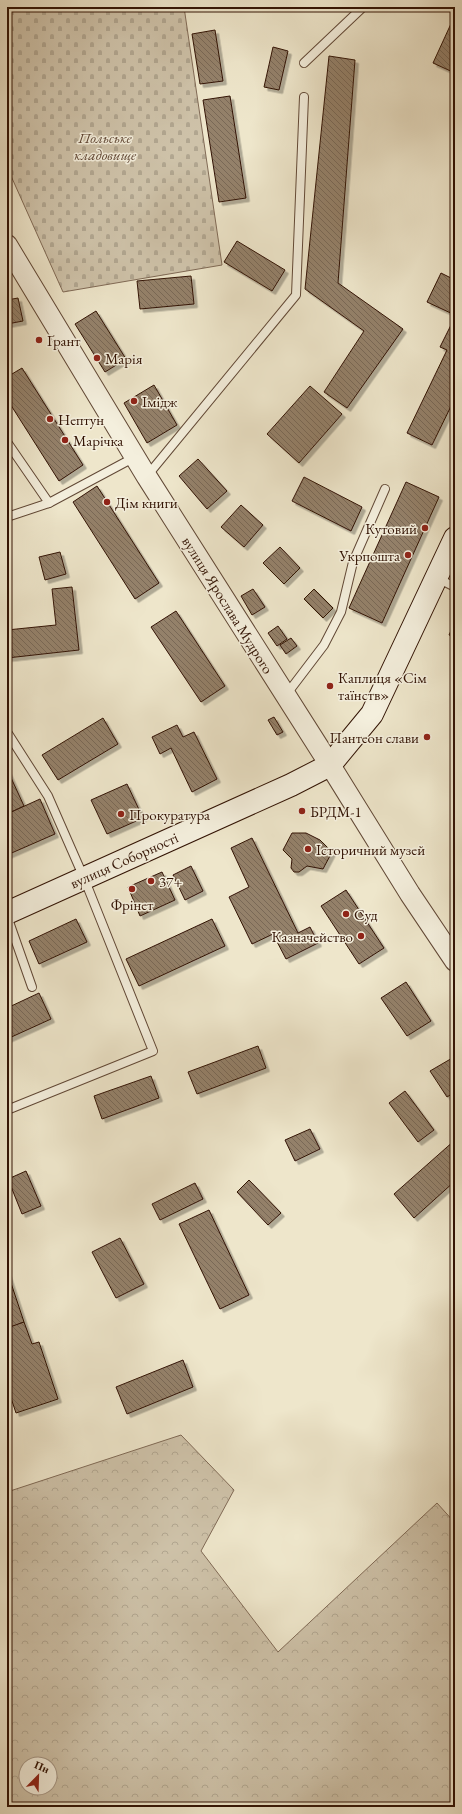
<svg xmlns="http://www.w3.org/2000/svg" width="462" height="1814" font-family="'EB Garamond',serif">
	<defs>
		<pattern id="forest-crowns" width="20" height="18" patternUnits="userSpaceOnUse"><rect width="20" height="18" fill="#cec2a9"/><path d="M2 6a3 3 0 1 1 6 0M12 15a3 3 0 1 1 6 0" fill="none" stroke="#b1a690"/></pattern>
		<pattern id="cemetery-stones" width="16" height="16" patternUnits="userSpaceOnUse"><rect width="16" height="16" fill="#cec2a9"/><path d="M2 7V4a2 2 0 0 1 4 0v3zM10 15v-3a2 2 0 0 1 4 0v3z" fill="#b1a690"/></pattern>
		<pattern id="building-back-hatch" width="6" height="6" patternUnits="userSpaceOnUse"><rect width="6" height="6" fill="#94816b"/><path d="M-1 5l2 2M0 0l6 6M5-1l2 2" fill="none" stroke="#796856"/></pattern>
		<filter id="shadow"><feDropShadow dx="3.5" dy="3.5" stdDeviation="0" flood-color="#0004"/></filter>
	</defs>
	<rect width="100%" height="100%" fill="#eee6cb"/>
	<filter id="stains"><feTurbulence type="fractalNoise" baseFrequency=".005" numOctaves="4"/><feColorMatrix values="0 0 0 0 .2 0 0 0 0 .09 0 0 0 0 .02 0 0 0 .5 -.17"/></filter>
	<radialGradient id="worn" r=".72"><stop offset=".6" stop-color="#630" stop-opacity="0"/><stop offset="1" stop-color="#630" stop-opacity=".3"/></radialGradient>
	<!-- forest -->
	<path fill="url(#forest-crowns)" stroke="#806a56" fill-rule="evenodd" d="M181 1435 234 1490 201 1551 278 1652 437 1503 455 1523V1807H7V1492ZM26 1764H50V1788H26Z"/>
	<!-- cemetery -->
	<path fill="url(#cemetery-stones)" stroke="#806a56" d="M7 7H184L222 265 63 292 7 167Z"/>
	<!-- building -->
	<g fill="url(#building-back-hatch)" stroke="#321304" filter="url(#shadow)">
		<path d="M455 15V73L433 63Z"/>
		<path d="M215 30 223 81 200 84 192 34Z"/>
		<path d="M273 47 288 51 279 90 264 87Z"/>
		<path d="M329 56 355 60 338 283 403 329 347 408 324 392 364 331 305 289Z"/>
		<path d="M230 96 246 198 219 202 203 100Z"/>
		<path d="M237 241 285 270 272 291 224 262Z"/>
		<path d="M441 273 455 280V315L427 302Z"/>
		<path d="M191 276 194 304 140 309 137 281Z"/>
		<path d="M18 298 23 321 7 324V300Z"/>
		<path d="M96 311 126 359 105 372 75 324Z"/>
		<path d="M455 317V398L432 445 407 433 447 350 440 347Z"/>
		<path d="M22 368 83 465 59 481 7 399V377Z"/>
		<path d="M154 385 177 425 147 443 124 403Z"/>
		<path d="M310 386 342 414 299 463 267 434Z"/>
		<path d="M198 459 227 491 207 509 179 476Z"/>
		<path d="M304 477 362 507 351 531 292 501Z"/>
		<path d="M406 482 439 497 382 623 349 608Z"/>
		<path d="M97 486 159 583 135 599 73 502Z"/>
		<path d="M241 505 263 525 244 547 221 527Z"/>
		<path d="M280 547 300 568 284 584 263 563Z"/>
		<path d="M60 552 66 574 45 580 39 557Z"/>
		<path d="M72 587 79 650 7 658V630L56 625 52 589Z"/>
		<path d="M253 589 265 607 252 615 241 596Z"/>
		<path d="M314 589 333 608 323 618 304 599Z"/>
		<path d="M176 611 225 686 201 702 151 627Z"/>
		<path d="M455 622V637L449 635Z"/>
		<path d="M278 626 287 639 277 646 268 633Z"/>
		<path d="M291 638 297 646 286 654 280 645Z"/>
		<path d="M274 717 283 732 277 735 268 720Z"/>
		<path d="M103 718 118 744 58 780 42 755Z"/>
		<path d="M177 725 183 737 194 732 217 779 192 792 171 748 160 754 152 737Z"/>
		<path d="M7 769 24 806 7 814Z"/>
		<path d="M127 784 143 818 107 834 91 800Z"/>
		<path d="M40 799 55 834 7 855V814Z"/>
		<path d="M292 833H306L320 840 332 852 323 869 307 866 299 872H294L291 868 292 859 283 850Z"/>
		<path d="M252 838 298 933 310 927 318 943 286 959 273 934 252 944 229 897 249 887 231 848Z"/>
		<path d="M191 866 203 891 185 900 173 875Z"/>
		<path d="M162 872 175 900 140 916 128 887Z"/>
		<path d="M346 890 384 948 359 964 321 906Z"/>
		<path d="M76 919 87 942 39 964 29 941Z"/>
		<path d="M212 919 225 946 139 986 126 959Z"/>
		<path d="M406 982 431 1021 407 1036 381 998Z"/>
		<path d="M39 993 51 1019 7 1039V1008Z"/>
		<path d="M258 1046 266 1068 197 1094 188 1072Z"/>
		<path d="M454 1057 455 1092 447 1097 430 1071Z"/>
		<path d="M151 1076 159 1098 102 1119 94 1096Z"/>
		<path d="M405 1091 434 1130 418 1142 389 1103Z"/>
		<path d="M310 1129 320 1149 295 1161 285 1140Z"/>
		<path d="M455 1140V1181L414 1218 394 1194Z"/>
		<path d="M26 1171 41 1206 22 1214 8 1179Z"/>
		<path d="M249 1180 281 1213 268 1225 237 1192Z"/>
		<path d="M195 1183 203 1199 160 1220 152 1204Z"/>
		<path d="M209 1210 249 1295 220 1309 179 1224Z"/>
		<path d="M120 1238 144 1284 116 1298 92 1252Z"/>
		<path d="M7 1271 24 1322 12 1327 7 1313Z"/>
		<path d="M24 1322 32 1344 39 1342 58 1399 16 1413 7 1386V1328Z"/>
		<path d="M183 1360 193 1387 127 1414 116 1387Z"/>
	</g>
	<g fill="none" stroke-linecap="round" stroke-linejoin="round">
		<defs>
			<g id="service">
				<path d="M304 63 363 7"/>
				<path d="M7 442 49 503 135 457"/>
				<path d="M147 476 296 295 304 97"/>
				<path d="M7 517 49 503"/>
				<path d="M437 578 455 587"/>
				<path d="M286 695 324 645 341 612 353 562 385 489"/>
				<path d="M7 732 48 796 84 878 153 1051 7 1110"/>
				<path d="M7 916 32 987"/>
			</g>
			<path id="tertiary" d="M7 245 147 477 330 765 410 894 455 961"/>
			<path id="secondary" d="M7 913 291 785 330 765 372 714 455 538"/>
		</defs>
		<!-- service casing -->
		<use href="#service" stroke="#614836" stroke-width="10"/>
		<!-- tertiary casing -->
		<use href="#tertiary" stroke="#614836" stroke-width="22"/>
		<!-- secondary casing -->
		<use href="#secondary" stroke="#321304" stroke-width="24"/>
		<!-- service -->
		<use href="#service" stroke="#f4efdd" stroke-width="8"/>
		<!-- tertiary -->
		<use href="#tertiary" stroke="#f4efdd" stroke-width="20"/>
		<!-- secondary -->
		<use href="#secondary" stroke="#f4efdd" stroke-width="22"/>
	</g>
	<!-- markers -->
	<g fill="#8f2418" stroke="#f4efdd" stroke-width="1.5">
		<circle cx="39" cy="340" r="4"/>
		<circle cx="97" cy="358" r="4"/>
		<circle cx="134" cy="401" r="4"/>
		<circle cx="50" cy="419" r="4"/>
		<circle cx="65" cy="440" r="4"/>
		<circle cx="107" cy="502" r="4"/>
		<circle cx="425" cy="528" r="4"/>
		<circle cx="408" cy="555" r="4"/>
		<circle cx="330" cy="686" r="4"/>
		<circle cx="427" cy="737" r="4"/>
		<circle cx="302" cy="811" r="4"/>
		<circle cx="121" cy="814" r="4"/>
		<circle cx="308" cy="849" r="4"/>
		<circle cx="151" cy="881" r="4"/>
		<circle cx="132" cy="889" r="4"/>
		<circle cx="346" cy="914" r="4"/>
		<circle cx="361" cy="936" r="4"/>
	</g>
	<g text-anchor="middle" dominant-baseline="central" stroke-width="3" stroke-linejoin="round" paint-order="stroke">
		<!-- park labels -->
		<g font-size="15" font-style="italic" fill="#614836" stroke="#f4efdd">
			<text x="105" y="137">Польське<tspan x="105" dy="17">кладовище</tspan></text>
		</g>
		<!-- poi labels -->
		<g font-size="15" fill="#321304" stroke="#f4efdd" text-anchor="start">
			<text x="47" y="340">Ґрант</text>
			<text x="105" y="358">Марія</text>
			<text x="142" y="401">Імідж</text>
			<text x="58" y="419">Нептун</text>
			<text x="73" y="440">Марічка</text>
			<text x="115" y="502">Дім книги</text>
			<text x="417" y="528" text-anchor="end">Кутовий</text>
			<text x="400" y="555" text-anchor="end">Укрпошта</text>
			<text x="338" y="677">Каплиця «Сім<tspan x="338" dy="17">таїнств»</tspan></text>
			<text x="419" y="737" text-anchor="end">Пантеон слави</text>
			<text x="310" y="811">БРДМ-1</text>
			<text x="129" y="814">Прокуратура</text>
			<text x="316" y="849">Історичний музей</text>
			<text x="159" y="881">37+</text>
			<text x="132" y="904" text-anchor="middle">Фрінет</text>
			<text x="354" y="914">Суд</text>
			<text x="353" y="936" text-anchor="end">Казначейство</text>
		</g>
		<!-- street labels -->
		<g font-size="15" fill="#321304" stroke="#f4efdd">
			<text transform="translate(228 605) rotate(58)">вулиця Ярослава Мудрого</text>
			<text transform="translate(124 860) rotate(-24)">вулиця Соборності</text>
		</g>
	</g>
	<!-- margin -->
	<rect width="462" height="1814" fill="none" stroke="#eee6cb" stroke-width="24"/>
	<rect x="8" y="8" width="446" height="1798" fill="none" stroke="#321304" stroke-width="2"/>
	<rect x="12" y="12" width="438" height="1790" fill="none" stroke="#321304"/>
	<!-- north arrow -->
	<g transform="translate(38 1776) rotate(23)"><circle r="19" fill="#f4efdd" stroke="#a69786"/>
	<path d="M0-3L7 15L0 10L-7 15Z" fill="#8f2418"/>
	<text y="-6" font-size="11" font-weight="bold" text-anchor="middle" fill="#321304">Пн</text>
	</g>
	<rect width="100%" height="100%" filter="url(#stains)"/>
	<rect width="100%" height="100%" fill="url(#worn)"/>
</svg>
